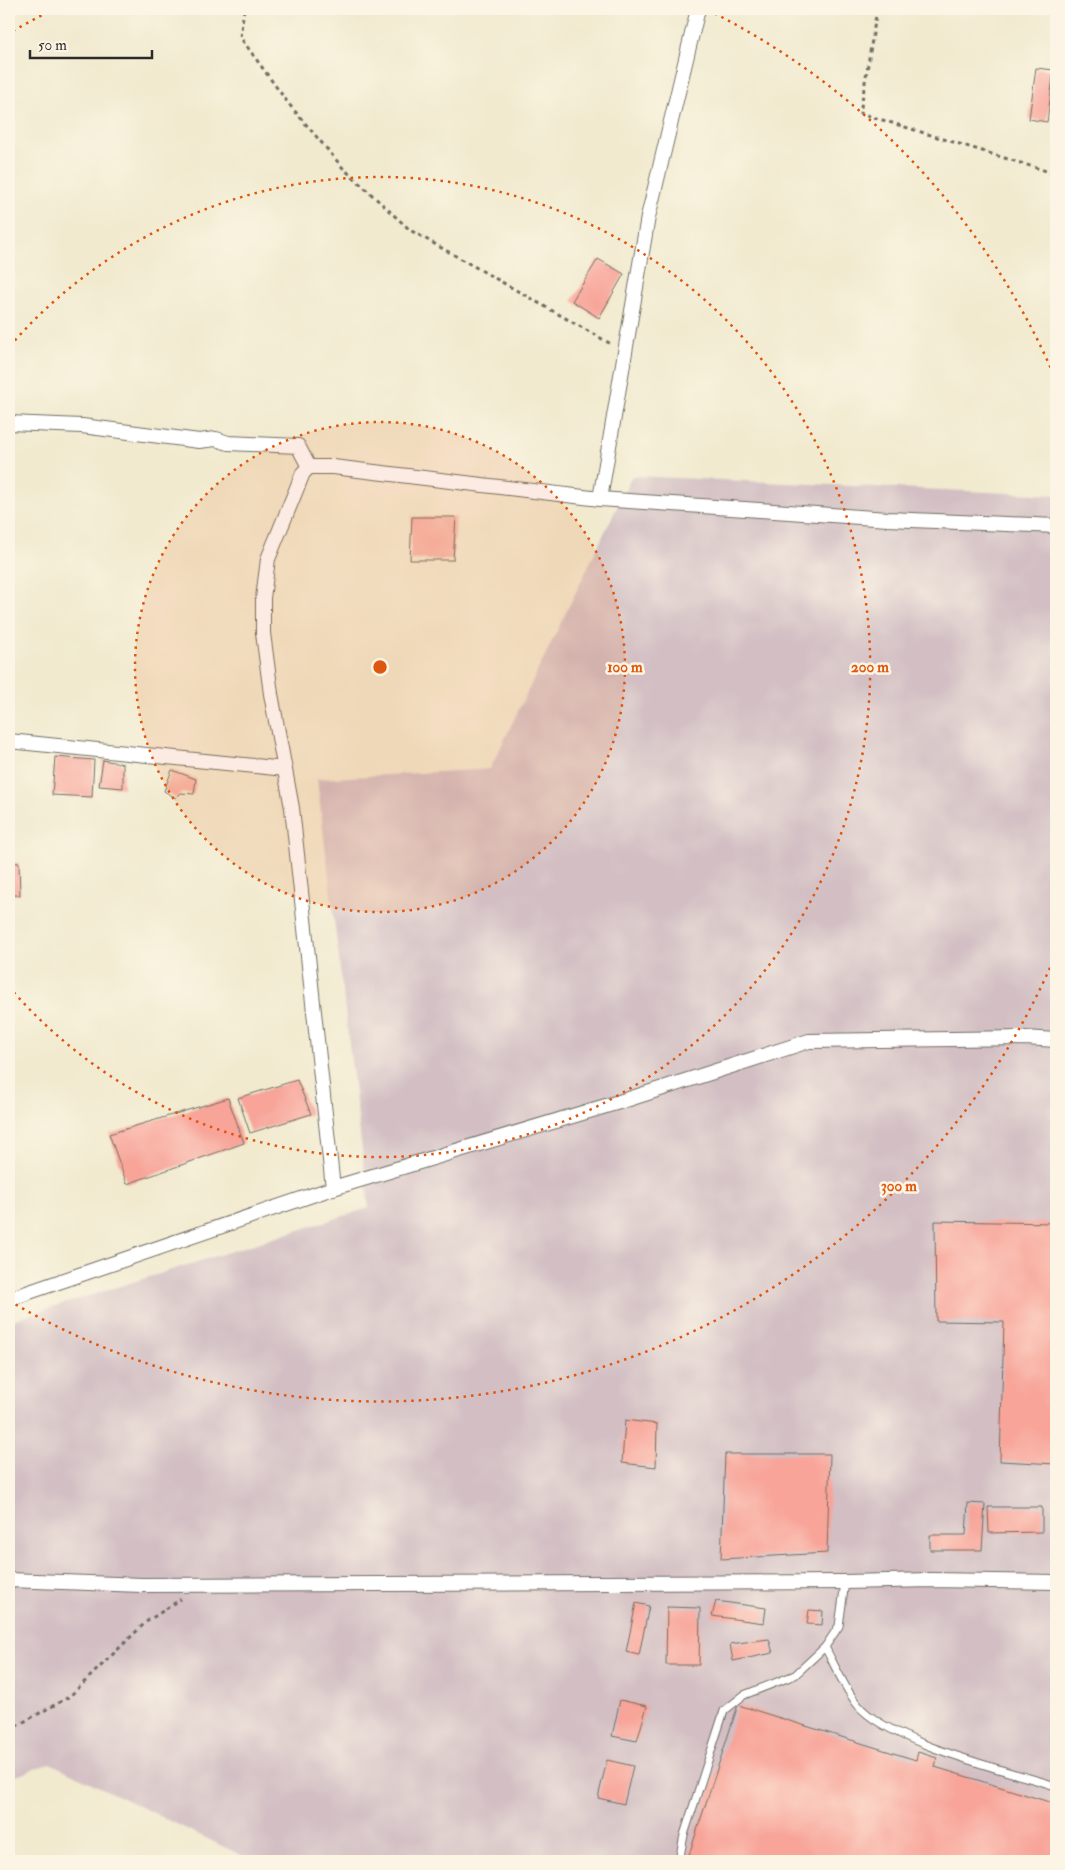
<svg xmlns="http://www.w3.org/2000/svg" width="1065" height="1870" font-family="'IM FELL Double Pica',serif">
	<rect width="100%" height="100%" fill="#fcf5e5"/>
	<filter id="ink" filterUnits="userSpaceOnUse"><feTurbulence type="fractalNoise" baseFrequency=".02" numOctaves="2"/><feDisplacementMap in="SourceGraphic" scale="10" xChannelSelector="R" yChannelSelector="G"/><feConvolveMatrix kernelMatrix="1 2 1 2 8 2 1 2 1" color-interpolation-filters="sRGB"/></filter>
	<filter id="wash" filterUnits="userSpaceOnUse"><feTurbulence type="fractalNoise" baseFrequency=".0096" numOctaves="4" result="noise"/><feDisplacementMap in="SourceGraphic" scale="20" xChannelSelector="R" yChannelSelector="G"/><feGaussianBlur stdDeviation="1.12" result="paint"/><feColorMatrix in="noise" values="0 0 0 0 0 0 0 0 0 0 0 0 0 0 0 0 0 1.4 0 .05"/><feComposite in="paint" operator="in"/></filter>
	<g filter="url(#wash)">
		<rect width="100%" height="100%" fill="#f1eacf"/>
		<!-- industrial -->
		<path fill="#d2bec3" d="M632 476 1056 495V1861H253L50 1763 9 1779V1321L369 1208 317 779 490 769Z"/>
		<g id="blocks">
			<!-- building -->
			<g fill="#f8a499">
				<path d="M1036 68 1054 70 1047 122 1029 119Z"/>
				<path d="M598 259 624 274 599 318 572 301Z"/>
				<path d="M412 517H456L453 560H410Z"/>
				<path d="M55 757 94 760 92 797 52 795Z"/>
				<path d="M103 760 123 764V788L99 786Z"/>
				<path d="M172 770 196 779 194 794 181 793 176 798 164 791Z"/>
				<path d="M9 862 19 863 20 895H9Z"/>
				<path d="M297 1080 311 1114 250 1133 238 1098Z"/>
				<path d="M228 1098 244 1143 127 1184 109 1134Z"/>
				<path d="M935 1221 1056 1223V1464L1000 1461 1004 1322 936 1321Z"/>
				<path d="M625 1420 657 1424 656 1467 622 1463Z"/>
				<path d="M725 1454H830L827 1553 721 1559Z"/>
				<path d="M968 1503 985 1504 982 1550H930V1535H966Z"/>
				<path d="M988 1507H1042V1532L989 1533Z"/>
				<path d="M716 1601 766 1608 764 1623 712 1616Z"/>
				<path d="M636 1603 649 1606 639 1655 626 1652Z"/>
				<path d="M667 1607 700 1608 699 1665H666Z"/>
				<path d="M809 1610 823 1611 822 1625 807 1624Z"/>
				<path d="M769 1639 773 1653 733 1661 730 1644Z"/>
				<path d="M620 1700 647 1706 637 1741 612 1736Z"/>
				<path d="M738 1705 916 1760 918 1752 937 1758 935 1767 1056 1804V1861H687Z"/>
				<path d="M607 1760 633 1766 624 1804 598 1798Z"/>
			</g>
		</g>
	</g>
	<g filter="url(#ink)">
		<use href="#blocks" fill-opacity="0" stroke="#706e64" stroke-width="1"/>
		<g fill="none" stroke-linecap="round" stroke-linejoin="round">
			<defs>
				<g id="lane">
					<path d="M825 1647C835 1666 844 1687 857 1704 887 1742 1008 1771 1056 1786"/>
					<path d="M679 1861 684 1835 724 1711 744 1695 795 1675 825 1647 839 1626 845 1582"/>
				</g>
				<g id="street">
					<path d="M9 423 82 426 199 441 216 439 228 443 298 446 309 467"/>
					<path d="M600 499 648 217 698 9"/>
					<path d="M9 741 285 769"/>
					<path d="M333 1188 292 808 271 694 263 633V598L268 559 303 473 309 467H333L600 499 888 519 1056 526"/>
					<path d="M9 1299 333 1188 629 1099 809 1041 1025 1038 1056 1040"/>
					<path d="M9 1580 142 1585 845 1582 932 1580 1056 1582"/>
				</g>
			</defs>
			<!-- lane casing -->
			<use href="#lane" stroke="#706e64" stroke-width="9"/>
			<!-- street casing -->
			<use href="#street" stroke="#706e64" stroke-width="16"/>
			<!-- path -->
			<g stroke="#706e64" stroke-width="3" stroke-dasharray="4 4" stroke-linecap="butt">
				<path d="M244 9 240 37 288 103 343 168 410 230 611 344"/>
				<path d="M877 9 860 113 1056 174"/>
				<path d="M9 1730 69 1697 146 1622 181 1599"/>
			</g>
			<!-- lane -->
			<use href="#lane" stroke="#fff" stroke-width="7"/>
			<!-- street -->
			<use href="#street" stroke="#fff" stroke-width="14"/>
		</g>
	</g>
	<!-- distance rings -->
	<circle cx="380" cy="667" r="245" fill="#df570e" fill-opacity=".12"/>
	<g fill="none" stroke="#df570e" stroke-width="2.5" stroke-dasharray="2.5 5">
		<circle cx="380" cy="667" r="245"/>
		<path d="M10 346A490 490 0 1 1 10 988"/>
		<path d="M1056 954A734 734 0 0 1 13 1303M13 31A734 734 0 0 1 52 10M708 10A734 734 0 0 1 1056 380"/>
	</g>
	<circle cx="380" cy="667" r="8" fill="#df570e" stroke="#fcf5e5" stroke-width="2.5"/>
	<g font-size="15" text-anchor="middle" font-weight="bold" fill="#df570e" stroke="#fcf5e5" stroke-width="5" stroke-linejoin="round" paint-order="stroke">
		<text x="625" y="672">100 m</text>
		<text x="870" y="672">200 m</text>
		<text x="899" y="1191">300 m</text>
	</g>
	<!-- margin -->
	<rect width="1065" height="1870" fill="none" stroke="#fcf5e5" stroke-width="30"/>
	<!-- scale -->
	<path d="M30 50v8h122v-8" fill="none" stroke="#2b2b2b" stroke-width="2.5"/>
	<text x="38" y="50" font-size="15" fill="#2b2b2b" stroke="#fcf5e5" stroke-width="4" paint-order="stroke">50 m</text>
</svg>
